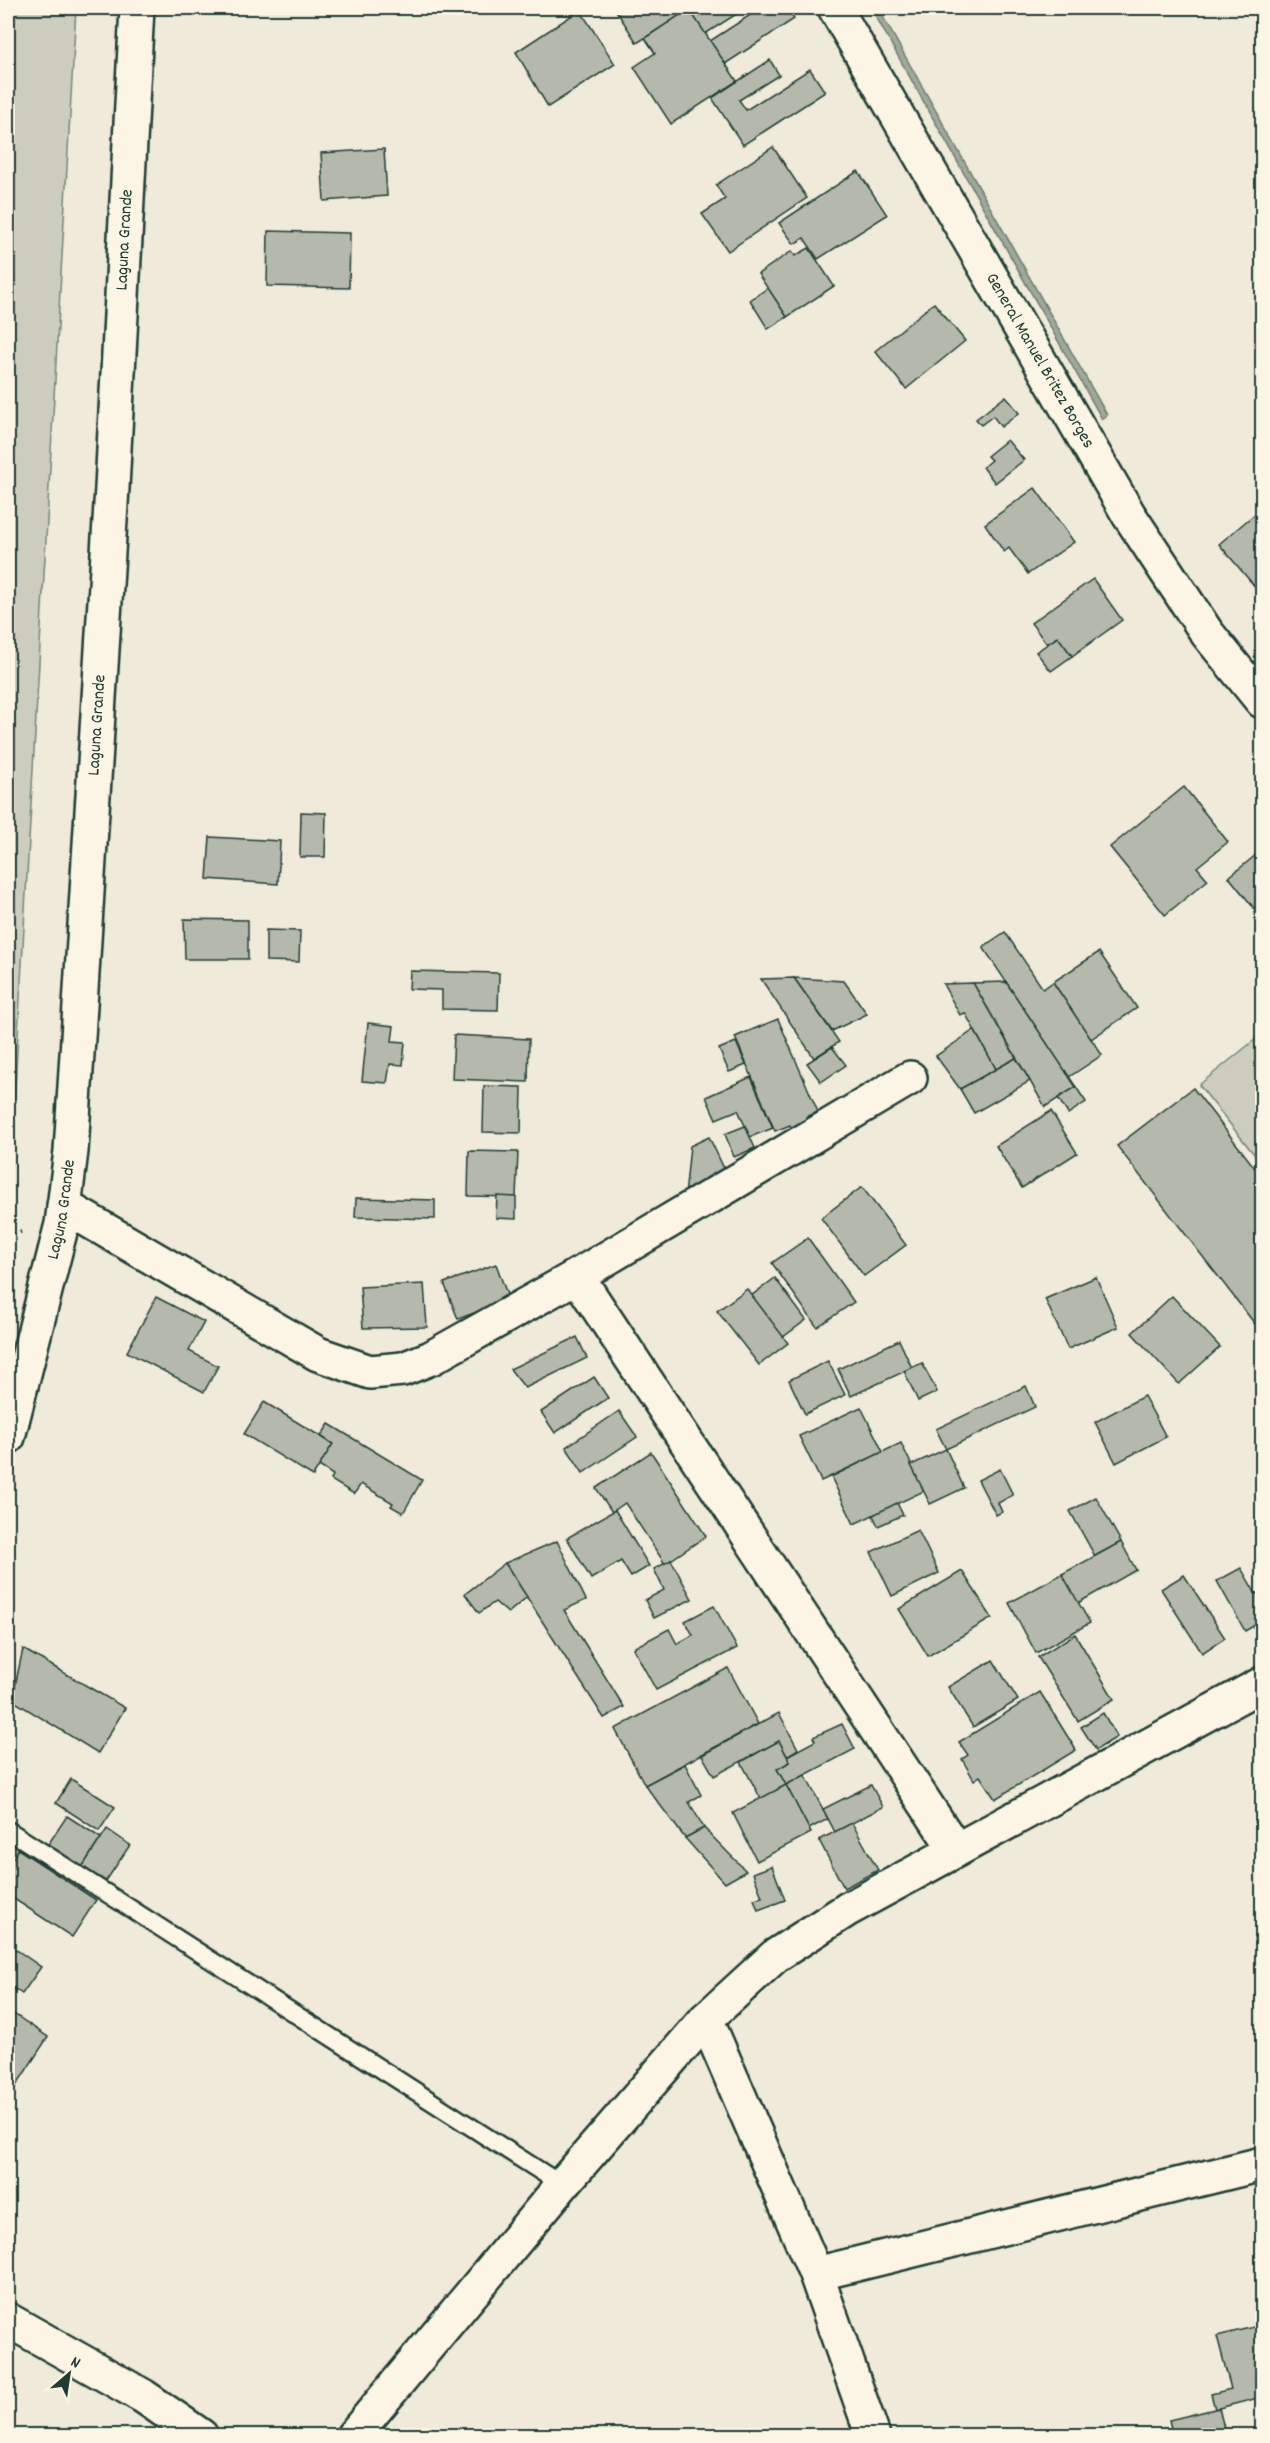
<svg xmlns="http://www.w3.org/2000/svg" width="1270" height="2443" font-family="Dekko,sans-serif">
	<rect width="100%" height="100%" fill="#efeada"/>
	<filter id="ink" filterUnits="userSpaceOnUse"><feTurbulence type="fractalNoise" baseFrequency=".0167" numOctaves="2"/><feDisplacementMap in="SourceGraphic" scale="12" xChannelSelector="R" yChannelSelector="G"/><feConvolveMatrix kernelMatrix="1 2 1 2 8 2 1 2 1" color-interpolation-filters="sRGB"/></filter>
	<g filter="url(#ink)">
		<!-- green -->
		<g fill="#cccdbf" stroke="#76857a" stroke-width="1.5">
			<path d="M8 8H76L8 1211Z"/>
			<path d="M1262 1034V1164L1199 1085Z"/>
		</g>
		<!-- water -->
		<path fill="#9fa89a" stroke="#6c7d71" stroke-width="1.5" d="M871 8H878L1107 415 1102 419Z"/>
		<!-- building -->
		<g fill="#b5b9ad" stroke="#1f3d34" stroke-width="1.5">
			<path d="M617 8H692L637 43 615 9Z"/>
			<path d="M692 8H746L705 34 689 9Z"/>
			<path d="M761 8H787L794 19 725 64 710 41Z"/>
			<path d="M689 9 737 81 671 124 634 67 655 53 645 38Z"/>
			<path d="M580 10 615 64 548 107 516 52Z"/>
			<path d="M770 60 779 75 739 100 746 110 810 69 825 92 743 145 712 98Z"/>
			<path d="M773 147 807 198 728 251 702 214 725 199 716 185Z"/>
			<path d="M384 149 387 196 324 201 321 153Z"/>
			<path d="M858 171 887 215 818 259 804 238 794 244 779 223Z"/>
			<path d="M268 231 350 233 349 288 267 286Z"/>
			<path d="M809 248 834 286 787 317 758 274 792 251 795 256Z"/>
			<path d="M768 288 787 317 768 329 750 300Z"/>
			<path d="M934 303 965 341 906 389 875 351Z"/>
			<path d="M1006 396 1019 413 1001 427 993 416 981 425 976 419Z"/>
			<path d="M1007 440 1024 460 995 483 983 467 991 460 987 456Z"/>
			<path d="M1035 488 1074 542 1028 574 1009 548 1004 552 985 524Z"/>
			<path d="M1262 508V595L1219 544Z"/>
			<path d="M1093 579 1122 620 1072 656 1058 637 1047 644 1031 623Z"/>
			<path d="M1058 637 1072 656 1051 671 1036 652Z"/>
			<path d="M1184 787 1228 842 1197 867 1208 880 1165 915 1110 847Z"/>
			<path d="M301 812 326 813 325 857H300Z"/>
			<path d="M210 837 280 841 278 884 207 879Z"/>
			<path d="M1262 850V918L1229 877Z"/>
			<path d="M184 919 248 920V959H185Z"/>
			<path d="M266 930 300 931 299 962 266 961Z"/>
			<path d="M1005 932 1043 989 1053 982 1102 1055 1069 1077 983 947Z"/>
			<path d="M1099 952 1137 1008 1091 1039 1053 982Z"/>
			<path d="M410 971 499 973 498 1010 442 1009V990L409 989Z"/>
			<path d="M794 978 844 981 867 1014 832 1031Z"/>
			<path d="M794 978 839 1042 814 1058 761 979Z"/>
			<path d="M1006 982 1076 1087 1045 1107 973 983Z"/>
			<path d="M973 983 1016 1058 996 1069 965 1013 960 1015 943 984Z"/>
			<path d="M778 1019 818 1112 806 1117 810 1127 793 1134 790 1125 775 1131 735 1037Z"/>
			<path d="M368 1023 394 1026 392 1041 405 1042 403 1065 390 1064 387 1083 362 1081Z"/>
			<path d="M974 1030 996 1069 960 1089 936 1056Z"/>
			<path d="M454 1035 529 1039 528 1082 452 1079Z"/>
			<path d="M736 1042 746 1065 729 1072 719 1049Z"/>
			<path d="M832 1047 846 1065 821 1082 807 1063Z"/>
			<path d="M1016 1058 1030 1081 974 1113 960 1089Z"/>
			<path d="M751 1077 773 1128 750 1137 738 1110 716 1119 706 1097Z"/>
			<path d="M484 1086 522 1087 521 1133 483 1132Z"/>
			<path d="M1076 1087 1086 1102 1068 1114 1058 1098Z"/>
			<path d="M1193 1088 1262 1177V1333L1117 1146Z"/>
			<path d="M1051 1111 1077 1153 1022 1188 996 1146Z"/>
			<path d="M745 1126 755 1148 734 1157 725 1134Z"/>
			<path d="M709 1137 728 1177 685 1196 690 1146Z"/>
			<path d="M469 1151 518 1152 516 1197 468 1196Z"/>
			<path d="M862 1187 906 1245 864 1276 821 1218Z"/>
			<path d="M497 1196 516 1197V1219L496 1218Z"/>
			<path d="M356 1198 435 1200V1219L355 1217Z"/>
			<path d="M808 1238 854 1302 817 1327 772 1263Z"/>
			<path d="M496 1264 509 1300 458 1319 444 1283Z"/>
			<path d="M1096 1277 1118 1327 1068 1349 1045 1299Z"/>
			<path d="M775 1278 806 1320 783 1337 751 1296Z"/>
			<path d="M424 1284 427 1327 363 1328 360 1287Z"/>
			<path d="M747 1289 788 1343 759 1365 717 1311Z"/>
			<path d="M1172 1296 1220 1347 1179 1384 1132 1333Z"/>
			<path d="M156 1297 204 1322 189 1351 218 1366 204 1392 127 1352Z"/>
			<path d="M577 1337 587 1358 525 1388 510 1369Z"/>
			<path d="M899 1340 912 1368 851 1396 838 1369Z"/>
			<path d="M828 1361 845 1395 805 1414 789 1380Z"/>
			<path d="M922 1363 937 1392 918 1401 904 1371Z"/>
			<path d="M594 1377 608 1398 555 1433 541 1412Z"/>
			<path d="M1026 1386 1035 1407 946 1449 936 1429Z"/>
			<path d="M1144 1396 1166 1437 1116 1463 1095 1422Z"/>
			<path d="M264 1402 333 1444 313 1476 244 1434Z"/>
			<path d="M861 1407 883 1452 821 1481 799 1436Z"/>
			<path d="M619 1411 637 1437 583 1473 566 1447Z"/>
			<path d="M329 1424 422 1480 403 1513 391 1506 393 1503 361 1484 354 1494 331 1480 333 1475 319 1466 333 1444 321 1436Z"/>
			<path d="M901 1443 924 1491 854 1524 831 1477Z"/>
			<path d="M946 1449 964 1488 930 1504 911 1465Z"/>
			<path d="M651 1452 706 1536 665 1564 625 1503 612 1512 596 1488Z"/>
			<path d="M1000 1469 1013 1495 998 1503 1002 1512 996 1515 978 1480Z"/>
			<path d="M1096 1497 1121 1542 1095 1556 1070 1511Z"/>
			<path d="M897 1503 903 1515 878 1526 873 1515Z"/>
			<path d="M615 1510 649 1566 631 1577 621 1561 591 1579 567 1538Z"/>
			<path d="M918 1530 939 1573 892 1596 871 1552Z"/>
			<path d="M557 1541 586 1600 564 1610 624 1707 604 1718 505 1563Z"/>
			<path d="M1121 1542 1136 1570 1078 1603 1062 1574Z"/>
			<path d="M671 1560 692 1599 654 1618 645 1600 664 1590 654 1569Z"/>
			<path d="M505 1563 527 1597 508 1613 495 1602 479 1613 465 1594Z"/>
			<path d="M1241 1568 1256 1594 1262 1591V1621L1245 1631 1217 1581Z"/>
			<path d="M962 1571 992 1618 928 1656 899 1609Z"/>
			<path d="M1062 1574 1090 1623 1036 1653 1009 1603Z"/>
			<path d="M1184 1575 1225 1638 1202 1653 1161 1589Z"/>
			<path d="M714 1606 737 1648 656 1690 633 1648 669 1629 677 1644 693 1635 685 1621Z"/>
			<path d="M1075 1634 1114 1699 1078 1721 1038 1657Z"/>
			<path d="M23 1649 125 1708 98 1753 12 1700Z"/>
			<path d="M993 1660 1018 1700 973 1727 948 1687Z"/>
			<path d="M728 1668 758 1724 645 1785 615 1729Z"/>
			<path d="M1040 1692 1076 1750 995 1799 980 1776 974 1780 962 1759 968 1755 959 1742Z"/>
			<path d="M779 1713 798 1749 787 1756 779 1741 714 1776 702 1755Z"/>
			<path d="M1103 1713 1117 1737 1096 1750 1081 1727Z"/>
			<path d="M842 1724 855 1749 786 1785 777 1769 790 1762 787 1756 815 1741 813 1737Z"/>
			<path d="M779 1741 790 1762 777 1769 786 1785 761 1799 741 1762Z"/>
			<path d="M685 1764 701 1795 689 1802 704 1828 685 1838 645 1785Z"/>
			<path d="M805 1775 828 1819 809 1829 786 1785Z"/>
			<path d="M71 1779 115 1807 99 1831 56 1803Z"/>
			<path d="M786 1785 811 1833 757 1861 733 1813Z"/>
			<path d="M871 1785 883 1807 835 1832 823 1809Z"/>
			<path d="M67 1816 101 1838 79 1872 45 1849Z"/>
			<path d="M852 1823 878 1870 844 1888 819 1840Z"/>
			<path d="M704 1828 746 1871 725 1883 685 1838Z"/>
			<path d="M107 1829 130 1845 102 1887 79 1872Z"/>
			<path d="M18 1849 96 1900 72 1937 8 1895V1866Z"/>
			<path d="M772 1866 785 1900 758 1910 754 1899 762 1897 753 1873Z"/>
			<path d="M8 1944 41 1967 22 1994 8 1984Z"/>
			<path d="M8 2010 48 2037 14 2089 8 2085Z"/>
			<path d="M1262 2325V2397L1215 2409 1211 2394 1231 2389 1217 2336Z"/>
			<path d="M1219 2408 1226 2436H1173L1169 2420Z"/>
		</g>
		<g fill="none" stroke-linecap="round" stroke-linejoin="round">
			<defs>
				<path id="service" d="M8 1830 562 2185"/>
				<g id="minor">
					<path d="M64 1206 318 1354 370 1372 403 1369 431 1358 577 1276 910 1078"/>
					<path d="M577 1276 956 1850"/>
					<path d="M706 2019 816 2274 873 2436"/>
					<path d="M816 2274 1262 2164"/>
					<path d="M8 2320 143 2396 201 2436"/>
					<path d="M353 2436 562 2185 706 2019 775 1956 848 1909 1262 1684"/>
				</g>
				<g id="secondary">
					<path id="s1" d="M835 8 1129 515 1207 633 1262 701"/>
					<path id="s2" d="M8 1437 62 1224 71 1151 112 488 137 8"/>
				</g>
			</defs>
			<!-- service casing -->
			<use href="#service" stroke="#1f3d34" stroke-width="21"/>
			<!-- minor casing -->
			<use href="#minor" stroke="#1f3d34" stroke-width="38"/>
			<!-- secondary casing -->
			<use href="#secondary" stroke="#1f3d34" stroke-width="38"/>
			<!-- path -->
			<path stroke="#1f3d34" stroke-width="4" stroke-dasharray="1.5 4.5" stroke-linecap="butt" d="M8 1235 24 1231"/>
			<!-- service -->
			<use href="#service" stroke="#fcf5e5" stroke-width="16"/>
			<!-- minor -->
			<use href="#minor" stroke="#fcf5e5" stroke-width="33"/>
			<!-- secondary -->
			<use href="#secondary" stroke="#fcf5e5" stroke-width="33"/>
		</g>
	</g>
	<g text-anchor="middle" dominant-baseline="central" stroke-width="6" stroke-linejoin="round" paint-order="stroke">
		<!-- street labels -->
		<g font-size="18" fill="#1f3d34" stroke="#fcf5e5">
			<text stroke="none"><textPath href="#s2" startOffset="1206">Laguna Grande</textPath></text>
			<text stroke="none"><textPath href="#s1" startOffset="408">General Manuel Britez Borges</textPath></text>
			<text stroke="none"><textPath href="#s2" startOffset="720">Laguna Grande</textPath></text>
			<text stroke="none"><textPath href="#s2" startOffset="234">Laguna Grande</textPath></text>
		</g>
	</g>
	<!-- margin -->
	<rect width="1270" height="2443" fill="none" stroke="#fcf5e5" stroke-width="30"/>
	<rect x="15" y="15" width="1240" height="2413" fill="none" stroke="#1f3d34" stroke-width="2" filter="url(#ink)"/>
	<!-- north arrow -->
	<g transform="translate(69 2374) rotate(29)" stroke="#fcf5e5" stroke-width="4.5" paint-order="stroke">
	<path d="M0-4.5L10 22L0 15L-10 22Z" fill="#1f3d34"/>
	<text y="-9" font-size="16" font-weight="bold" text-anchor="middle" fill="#1f3d34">N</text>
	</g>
</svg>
